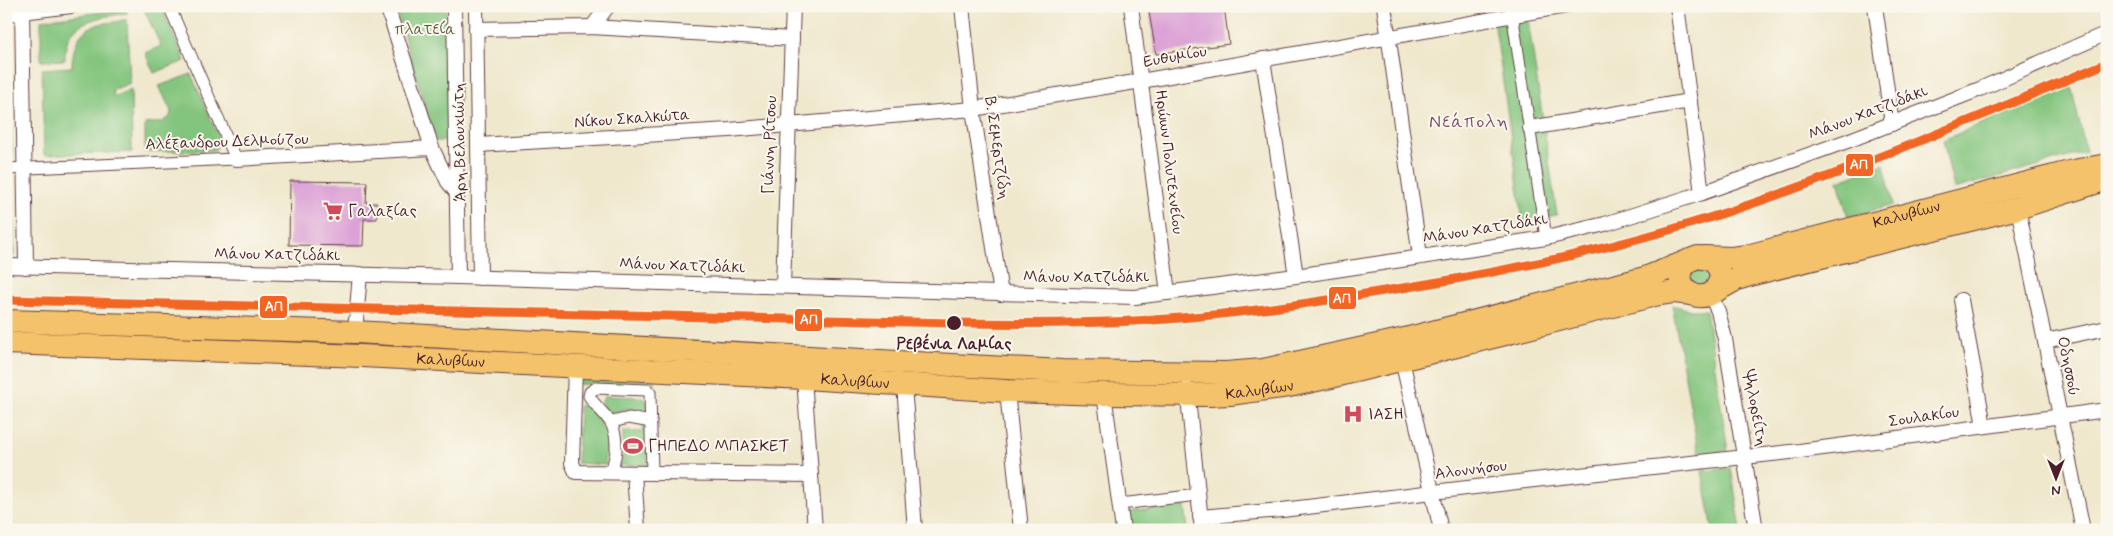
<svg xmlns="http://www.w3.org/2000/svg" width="2113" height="536" font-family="Mynerve,sans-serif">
	<rect width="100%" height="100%" fill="#fbf7ec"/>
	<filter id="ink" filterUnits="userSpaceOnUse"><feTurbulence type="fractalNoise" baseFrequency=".02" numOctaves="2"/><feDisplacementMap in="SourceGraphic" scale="10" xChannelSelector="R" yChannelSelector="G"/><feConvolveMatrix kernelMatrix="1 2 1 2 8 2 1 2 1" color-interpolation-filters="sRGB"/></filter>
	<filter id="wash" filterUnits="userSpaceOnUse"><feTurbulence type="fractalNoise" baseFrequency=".0096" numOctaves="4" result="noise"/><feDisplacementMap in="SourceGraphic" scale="20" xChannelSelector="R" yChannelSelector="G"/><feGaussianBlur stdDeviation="1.12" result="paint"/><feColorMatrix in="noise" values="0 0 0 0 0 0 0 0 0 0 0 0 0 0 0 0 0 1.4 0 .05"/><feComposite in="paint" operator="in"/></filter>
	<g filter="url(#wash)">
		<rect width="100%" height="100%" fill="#efe8cd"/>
		<!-- green -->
		<g fill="#83c57e" stroke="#667254">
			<path d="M161 6 185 61 154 73 145 53 161 46 143 7Z"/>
			<path d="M395 6H446L449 133 445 141H437L434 137Z"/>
			<path d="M1492 6H1526L1557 215 1523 221Z"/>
			<path d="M127 9V13C96 18 63 20 65 60L41 61V20Z"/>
			<path d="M123 20H127L130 83 113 90V97L131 89 132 152 44 155 42 69 72 67C72 49 78 28 100 24 108 22 116 23 123 20Z"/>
			<path d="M9 41 12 158 6 159V42Z"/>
			<path d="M191 74 220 140 215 150 145 152V124L162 122 170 117 171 111 159 86Z"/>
			<path d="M2071 86 2086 152 1954 189 1943 140Z"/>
			<path d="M1884 164 1893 205 1848 217 1838 181Z"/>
			<path d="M6 179H12L14 256H6Z"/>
			<path d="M1705 265 1712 281 1696 288 1688 274Z"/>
			<path d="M1672 305 1691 310H1706L1728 451 1699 455Z"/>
			<path d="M576 378 654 380V386L576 384Z"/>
			<path d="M605 396 640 397 647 401V415L644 417C639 414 635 410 629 409 616 408 613 420 601 403Z"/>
			<path d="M579 405C592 406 603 415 601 428L609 434 612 449 604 458 606 465 577 463Z"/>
			<path d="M646 423 648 466 619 465 620 461 623 460V431L642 432 643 425Z"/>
			<path d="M1731 468 1741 530H1713L1702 471Z"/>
			<path d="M1185 506 1188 530H1127L1125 512Z"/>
		</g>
		<g id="blocks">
			<!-- building -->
			<g fill="#dca1d6">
				<path d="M1148 6H1224L1229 44 1156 54Z"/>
				<path d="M290 181 367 182 366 203H377V219H364L363 246 289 245Z"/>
			</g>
		</g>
	</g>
	<g filter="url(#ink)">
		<use href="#blocks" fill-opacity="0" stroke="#633d43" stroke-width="1"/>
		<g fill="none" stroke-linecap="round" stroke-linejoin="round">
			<defs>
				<g id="pedestrian">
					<path d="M1511 6 1546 238"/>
					<path d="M6 169 236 159 169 6"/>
					<path d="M612 422 629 418 651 422"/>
					<path d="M612 473C612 463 617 456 616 446 616 418 602 416 589 396L590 392 596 388 647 390 650 393 652 473"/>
					<path d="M1120 504 1198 495"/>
				</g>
				<g id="minor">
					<path d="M22 6 26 267"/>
					<path d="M387 6 432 148 448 182 456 192"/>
					<path d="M454 6 458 277"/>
					<path d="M476 6 480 278"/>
					<path d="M962 6 973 109 1001 294"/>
					<path d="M1131 6 1168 293"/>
					<path d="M1384 6 1420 256"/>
					<path d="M1677 6 1702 193"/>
					<path d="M1875 6 1892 124"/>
					<path d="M6 14 71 6"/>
					<path d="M592 27 608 6"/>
					<path d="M476 29 592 27 792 39"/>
					<path d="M1263 59 1296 276"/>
					<path d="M1530 128 1690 101"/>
					<path d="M478 145 729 130 973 109 1141 81 1566 6"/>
					<path d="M236 159 432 148"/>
					<path d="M2018 208 2083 530"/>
					<path d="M6 266 458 277 1135 297 1296 276 1546 238 1605 224 1702 193 1850 140 1980 89 2107 33"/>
					<path d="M783 286 793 6"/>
					<path d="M1710 294 1718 311 1725 339 1756 530"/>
					<path d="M1961 300 1984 426"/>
					<path d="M355 332 360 274"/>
					<path d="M2045 341 2107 328"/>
					<path d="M1402 360 1441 530"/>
					<path d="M575 366 572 463 576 472 810 475"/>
					<path d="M804 378 815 530"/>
					<path d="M904 385 915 530"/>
					<path d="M1187 389 1202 530"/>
					<path d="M1007 391 1021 530"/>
					<path d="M1104 394 1123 530"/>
					<path d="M634 473 638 530"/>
					<path d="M1200 517 1282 510 1534 480 1800 451 2107 410"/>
				</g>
				<g id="primary">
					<path id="s1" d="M1704 257 1732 258 1747 256 2073 171 2107 165"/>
					<path d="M1714 292 1737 279 1757 273 2018 208 2107 179"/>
					<path d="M6 321 355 332 1062 371 1226 373 1263 370 1409 338 1645 278 1698 257 1712 260 1719 268 1721 279 1714 292C1690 307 1668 279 1689 260"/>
					<path id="s2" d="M6 343 362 356 804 378 1007 391 1104 394 1209 395 1230 394 1289 386 1331 377 1501 335 1655 295 1674 292 1692 294"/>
				</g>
			</defs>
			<!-- pedestrian casing -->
			<use href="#pedestrian" stroke="#633d43" stroke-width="13"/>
			<!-- minor casing -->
			<use href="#minor" stroke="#633d43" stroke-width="16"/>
			<!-- primary casing -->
			<use href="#primary" stroke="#633d43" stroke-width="24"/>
			<!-- pedestrian -->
			<use href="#pedestrian" stroke="#fff" stroke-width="11"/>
			<!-- minor -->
			<use href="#minor" stroke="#fff" stroke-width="14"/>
			<!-- primary -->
			<use href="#primary" stroke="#f3c26a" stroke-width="22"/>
			<defs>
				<path id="rail-1" d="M6 300 952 323C1024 324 1097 324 1168 319 1234 314 1300 305 1365 294 1458 280 1550 263 1641 238 1801 194 1954 127 2107 63"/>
			</defs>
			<!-- rail-1 casing -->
			<use href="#rail-1" stroke="#fbf7ec" stroke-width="12"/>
			<!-- rail-1 -->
			<use href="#rail-1" stroke="#f26522" stroke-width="9"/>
		</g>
	</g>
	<!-- icons -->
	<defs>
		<symbol id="supermarket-bare" viewBox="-9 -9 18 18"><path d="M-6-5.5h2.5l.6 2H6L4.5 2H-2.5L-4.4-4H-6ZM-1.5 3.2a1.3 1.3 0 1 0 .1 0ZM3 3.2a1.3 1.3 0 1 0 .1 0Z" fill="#d1495b" stroke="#fbf7ec" stroke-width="2.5" paint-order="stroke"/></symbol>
		<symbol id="hospital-bare" viewBox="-9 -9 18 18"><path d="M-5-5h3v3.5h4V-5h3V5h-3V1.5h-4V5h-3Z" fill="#d1495b" stroke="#fbf7ec" stroke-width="2.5" paint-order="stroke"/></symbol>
		<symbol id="stadium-bare" viewBox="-9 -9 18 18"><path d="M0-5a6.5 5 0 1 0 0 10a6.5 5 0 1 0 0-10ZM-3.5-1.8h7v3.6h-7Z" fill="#d1495b" stroke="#fbf7ec" stroke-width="2.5" paint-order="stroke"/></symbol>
	</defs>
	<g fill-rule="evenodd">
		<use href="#supermarket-bare" x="319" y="197" width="28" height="28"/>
		<use href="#hospital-bare" x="1339" y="400" width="28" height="28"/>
		<use href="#stadium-bare" x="619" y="432" width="28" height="28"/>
	</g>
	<!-- markers -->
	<circle fill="#4a1f2b" stroke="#fbf7ec" stroke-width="2" cx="954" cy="323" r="8"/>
	<g text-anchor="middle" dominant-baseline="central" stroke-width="4" stroke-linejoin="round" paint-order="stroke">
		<!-- park labels -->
		<g font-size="16" fill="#5e5948" stroke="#fbf7ec">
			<text x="425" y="29">πλατεία</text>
		</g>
		<!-- street labels -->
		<g font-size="16" fill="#4a1f2b" stroke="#fbf7ec">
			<text transform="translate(1175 57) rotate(-10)">Ευθυμίου</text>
			<text transform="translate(1868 113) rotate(-21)">Μάνου Χατζιδάκι</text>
			<text transform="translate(632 119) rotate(-4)">Νίκου Σκαλκώτα</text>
			<text transform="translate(227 142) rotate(-2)">Αλέξανδρου Δελμούζου</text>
			<text transform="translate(460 142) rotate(-91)">Άρη Βελουχιώτη</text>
			<text transform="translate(770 145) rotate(-88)">Γιάννη Ρίτσου</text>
			<text transform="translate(997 148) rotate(82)">Β. Σεμερτζίδη</text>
			<text transform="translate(1169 162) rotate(83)">Ηρώων Πολυτεχνείου</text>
			<text stroke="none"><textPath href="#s1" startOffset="208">Καλυβίων</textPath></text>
			<text transform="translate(1485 229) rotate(-9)">Μάνου Χατζιδάκι</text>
			<text transform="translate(277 255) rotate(1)">Μάνου Χατζιδάκι</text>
			<text transform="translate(682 266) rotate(2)">Μάνου Χατζιδάκι</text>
			<text x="1086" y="277">Μάνου Χατζιδάκι</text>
			<text stroke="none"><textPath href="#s2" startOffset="445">Καλυβίων</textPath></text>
			<text transform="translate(2068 366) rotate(79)">Οδησσού</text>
			<text stroke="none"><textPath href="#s2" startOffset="850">Καλυβίων</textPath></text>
			<text stroke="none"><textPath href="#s2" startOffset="1255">Καλυβίων</textPath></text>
			<text transform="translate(1755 408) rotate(80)">Ψηλορείτη</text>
			<text transform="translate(1924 417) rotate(-8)">Σουλακίου</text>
			<text transform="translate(1471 470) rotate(-7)">Αλοννήσου</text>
		</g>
		<!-- poi labels -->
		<g font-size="16" fill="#4a1f2b" stroke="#fbf7ec" text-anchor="start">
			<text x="348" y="211">Γαλαξίας</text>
			<text x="1368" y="414">ΙΑΣΗ</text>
			<text x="648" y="446">ΓΗΠΕΔΟ ΜΠΑΣΚΕΤ</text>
		</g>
		<!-- stop labels -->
		<g font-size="16" font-weight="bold" fill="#4a1f2b" stroke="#fbf7ec">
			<text x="954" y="344">Ρεβένια Λαμίας</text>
		</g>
		<!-- neighbourhood labels -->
		<g font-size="18" letter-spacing="1" fill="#7d4c67" stroke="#fbf7ec">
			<text x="1469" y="122">Νεάπολη</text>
		</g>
	</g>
	<g stroke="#fbf7ec" stroke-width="2">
		<rect x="1845" y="153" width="29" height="24" rx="5" fill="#f26522"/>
		<rect x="1328" y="286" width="29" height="24" rx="5" fill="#f26522"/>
		<rect x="259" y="295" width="29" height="24" rx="5" fill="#f26522"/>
		<rect x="794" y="308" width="29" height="24" rx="5" fill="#f26522"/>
	</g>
	<g font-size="14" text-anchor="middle" font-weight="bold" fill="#fff">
		<text x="1859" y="169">ΑΠ</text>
		<text x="1342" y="303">ΑΠ</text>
		<text x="274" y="311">ΑΠ</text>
		<text x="809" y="324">ΑΠ</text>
	</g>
	<!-- margin -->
	<rect width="2113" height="536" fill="none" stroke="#fbf7ec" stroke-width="25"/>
	<!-- north arrow -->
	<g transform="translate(2056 478) rotate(180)" stroke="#fbf7ec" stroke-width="4" paint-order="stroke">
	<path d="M0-4L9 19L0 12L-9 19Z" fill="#4a1f2b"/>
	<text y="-8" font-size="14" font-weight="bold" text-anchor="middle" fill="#4a1f2b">N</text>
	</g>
</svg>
